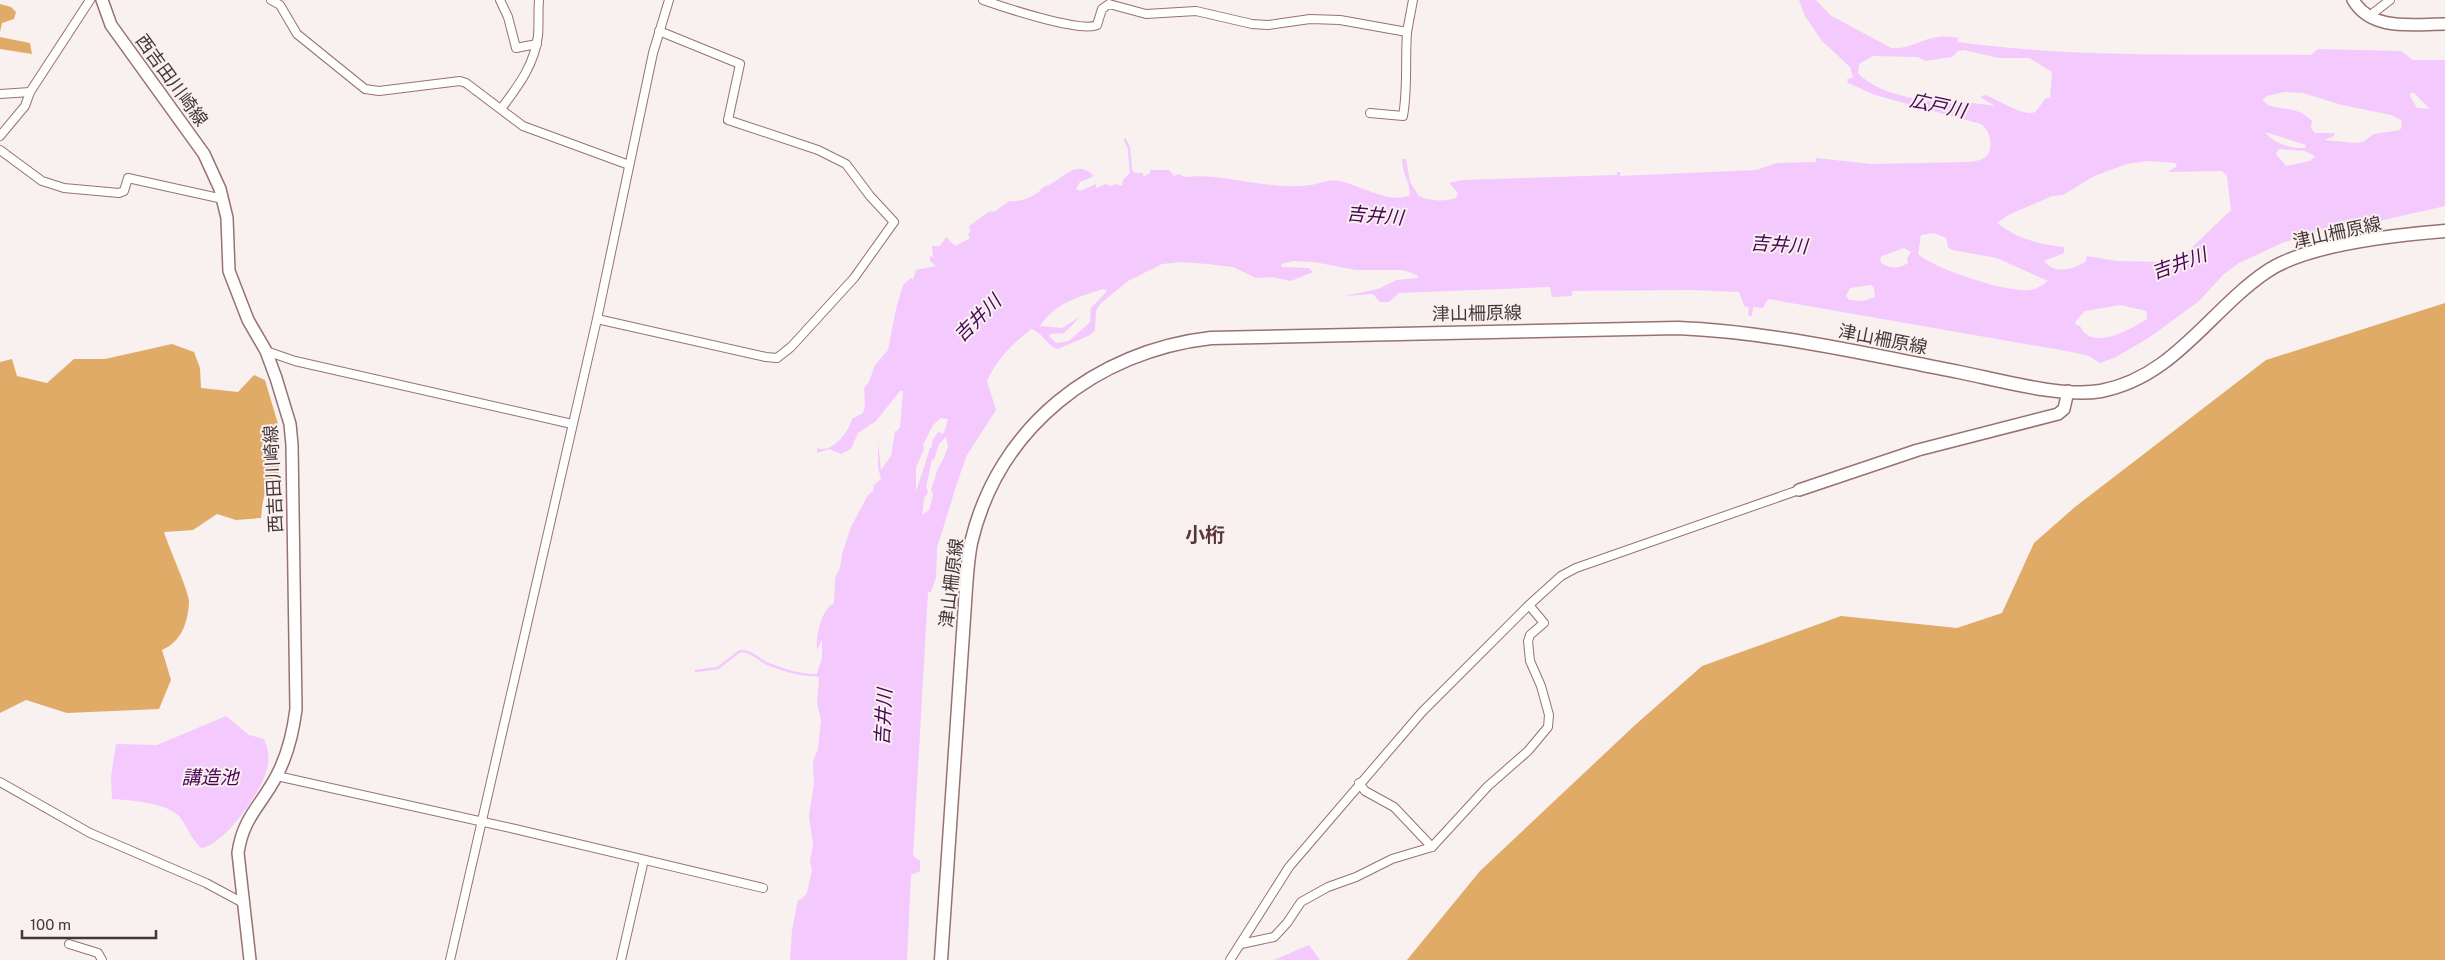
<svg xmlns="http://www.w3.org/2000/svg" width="2445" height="960" font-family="'Public Sans','Noto Sans JP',sans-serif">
	<rect width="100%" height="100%" fill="#f9f0f0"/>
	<!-- forest -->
	<g fill="#dfab67">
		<path d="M0 4 11 7 16 12 14 19 2 23 0 32Z"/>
		<path d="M0 37 30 43 32 54 0 49Z"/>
		<path d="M2445 303V960H1407L1480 871 1634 726 1702 666 1841 616 1957 628 2002 613 2034 543 2075 507 2266 360Z"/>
		<path d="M172 344 194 352 200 368 201 388 238 392 254 375 265 380 278 424 279 472C264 484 263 500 261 518L236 520 217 514 193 530 164 532C168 546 189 591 189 602 188 623 181 642 162 650L171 680 159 709 67 713 26 700 0 713V362L12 359 17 376 47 383 74 359H105Z"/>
	</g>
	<!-- water -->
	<g fill="#f3c9fe" fill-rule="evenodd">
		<path d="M1799 0H1816L1830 15 1891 48C1909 50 1921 39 1938 37 1945 36 1952 37 1958 38V42C2075 58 2193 54 2311 55L2318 49 2401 51 2413 60H2445V206L2366 224 2341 223 2282 243 2239 263 2224 274 2199 301 2150 337 2116 357 2100 363 2089 356 2072 352 1768 299 1763 308 1753 307 1752 316 1748 315 1749 307 1744 306 1739 292 1692 290 1572 291V296L1552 297 1550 287 1399 293 1389 302H1380L1373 294 1344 296 1378 289 1397 280 1418 278 1417 275 1403 270H1356L1314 262 1294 261 1281 264 1282 267 1309 268 1313 272 1291 281 1272 277 1256 278 1233 267 1207 264 1181 262 1162 264 1128 281 1100 304 1096 311 1095 330 1090 335 1058 349C1048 347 1042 332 1031 329 1012 345 997 358 987 381L996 410 967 455 958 480 937 548 936 578 931 592H928L913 856 920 861V871L911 875 907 960H790L792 930 798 900 802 899 807 893 812 870 810 862 813 844 809 816 814 783 813 761 818 749 821 720 817 703 819 678 816 676 822 658V639L817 650C816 635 821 610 834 603L835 578 840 568 842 554 851 527 868 495 873 491 874 485 881 479 878 467V443L881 470 891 456 895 431H897L900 427 903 391H900L876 421 858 433 851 449 841 454 829 449 817 453V448C832 454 849 432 852 419L863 413 865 405 864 388 869 382 875 365 888 350 896 309 903 285 911 278 913 279 916 270 936 266 930 261V256L933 257 932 246H940L946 237 955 246 970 238 968 235 970 232 969 226 990 211 994 212 1009 201C1018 203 1038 196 1043 187 1060 184 1074 157 1093 175L1092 177 1080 182 1076 189 1080 191 1096 184V188L1106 184 1111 186 1116 184 1122 186 1123 180 1130 173V168L1135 173H1143V177L1150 173V170H1169L1174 176 1179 174 1184 177C1225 172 1266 191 1310 185 1320 184 1329 178 1340 181 1358 185 1392 205 1410 195 1410 183 1402 173 1402 159H1406L1410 182 1419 196C1429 201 1446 202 1456 198L1458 193 1449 183 1462 180 1617 175V172H1620V176L1756 170 1777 163 1816 162V158L1871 164 1969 162C1973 161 1978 161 1982 159 1996 153 1991 131 1981 124L1875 95 1848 83 1847 79 1853 78 1850 67 1822 41 1805 16ZM1964 50 1999 58H2029L2052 72 2050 98H2046C2042 102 2040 107 2036 111 2027 120 1995 97 1984 95L1980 97 1995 106 1965 102 1960 105C1928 100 1881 98 1858 73L1859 64 1873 56 1918 57 1926 61 1952 57 1958 51ZM2284 92 2303 93 2342 105 2391 115 2401 120 2402 126 2400 130 2374 134 2363 142 2355 143 2324 140 2334 136V133H2315L2311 128 2312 121C2294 102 2274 114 2262 100L2267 96ZM2411 93H2414L2430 109 2417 108 2410 96ZM2265 132 2306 145 2305 148C2292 149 2274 144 2265 132ZM2279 149 2305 151 2315 156 2310 161 2286 166 2276 154ZM2147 161 2176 163 2177 166 2168 172 2222 171 2227 176 2231 210 2182 257 2162 262 2117 261 2087 256 2086 261C2075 269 2054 275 2044 261L2064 253V247C2038 244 2018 239 1997 223L2008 215 2052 196 2063 195 2094 176 2127 164ZM1934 233 1946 238 1948 247 1952 250 1997 258 2048 281C2043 285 2037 289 2030 290 2008 293 1934 269 1918 254L1921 235ZM1904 248 1911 252 1907 259 1908 263C1898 269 1891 269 1881 263L1880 258 1882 256ZM1871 285 1874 288 1875 297 1863 301 1849 300 1846 296 1850 288ZM1103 289 1107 291 1091 308 1090 322 1069 341 1056 343 1049 336 1050 334 1064 333 1080 317 1062 328 1040 326C1055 303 1078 297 1103 289ZM2121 305 2146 311 2147 319C2132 328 2092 353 2080 326L2076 325 2075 322 2085 311ZM941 418 948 419 944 433 941 434 939 431 932 441V447L930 448 916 492V468L924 449 923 445 933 425ZM946 437 948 447 943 460 938 468 931 490 933 495 929 510 922 515 924 499 928 492 926 487 932 460H934L939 444Z"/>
		<path d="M226 716 249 735 264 739C268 748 270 758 267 769 262 791 224 846 201 848 190 838 188 827 179 816 167 803 130 800 112 799L111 777 116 744 157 745Z"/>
		<path d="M1309 945 1320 960H1274Z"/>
	</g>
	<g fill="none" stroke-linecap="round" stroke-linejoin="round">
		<!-- stream -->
		<g stroke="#f3c9fe" stroke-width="2.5">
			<path d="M1125 140 1129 148 1131 172"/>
			<path d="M696 671 718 668 740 651C753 651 758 660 768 664 784 670 801 676 818 675"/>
		</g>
		<defs>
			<g id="street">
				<path d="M271 0 280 5 297 34 365 89 379 91 460 81 466 83 523 126 629 165"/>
				<path d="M500 0 508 17 516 48 537 44"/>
				<path d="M983 0C1003 7 1081 33 1097 25L1102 9 1109 4 1146 14 1196 11 1252 24 1268 25 1310 19 1340 20 1407 32 1413 0"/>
				<path d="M2368 17 2390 0"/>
				<path d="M0 94 30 92"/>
				<path d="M501 109C518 86 534 66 538 36 539 24 538 12 539 0"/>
				<path d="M1370 113 1403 116C1408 88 1405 60 1407 32"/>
				<path d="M0 136 25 106 30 92 90 0"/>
				<path d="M0 150 42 181 64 188 119 193 124 191 128 178 223 199"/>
				<path d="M597 319 766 357 777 358 791 347 854 278 894 222 870 196 846 164 818 150 728 120 740 64 659 31"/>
				<path d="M266 351 295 361 572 424"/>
				<path d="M277 776 515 829 763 888"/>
				<path d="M0 782 90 833 206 883 245 904"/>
				<path d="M1359 783 1365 791 1394 807 1432 847"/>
				<path d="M69 944 98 953 102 960"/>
				<path d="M1241 944 1274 937 1287 923 1301 902 1328 887 1356 877 1392 859 1432 847 1488 786 1528 751 1548 727 1549 715 1541 686 1530 661 1528 641 1530 635 1544 623 1529 605"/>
				<path d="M450 960 597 319 653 53 669 0"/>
				<path d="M621 960 644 860"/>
				<path d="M1230 960 1289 867 1422 712 1529 605 1561 576 1576 568 1799 490"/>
			</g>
			<g id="secondary">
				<path d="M102 0 111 25 204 154 220 189 227 218 229 271 248 320 266 351 276 378 290 424 292 445 296 709C293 733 288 754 277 775 261 806 243 817 238 853L250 960"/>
				<path d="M2353 0C2372 32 2413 24 2445 24"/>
				<path d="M1799 490 1918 450 2058 414 2064 409 2068 391"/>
			</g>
			<path id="primary" d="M941 960 966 588C967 573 968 558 971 543 998 427 1096 351 1211 338L1678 328C1773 332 1866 354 1959 372 1999 380 2062 398 2101 391 2174 377 2209 311 2266 272 2306 244 2395 235 2445 231"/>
		</defs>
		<!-- street casing -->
		<use href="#street" stroke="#987173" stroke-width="10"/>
		<!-- secondary casing -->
		<use href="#secondary" stroke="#987173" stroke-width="14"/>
		<!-- primary casing -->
		<use href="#primary" stroke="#987173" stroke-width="15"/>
		<!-- street -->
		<use href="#street" stroke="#fff" stroke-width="8"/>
		<!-- secondary -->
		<use href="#secondary" stroke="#fff" stroke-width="11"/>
		<!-- primary -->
		<use href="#primary" stroke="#fff" stroke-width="12"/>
	</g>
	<g text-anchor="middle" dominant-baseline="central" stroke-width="4" stroke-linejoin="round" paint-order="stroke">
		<!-- street labels -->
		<g font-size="18" fill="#473637" stroke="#f9f0f0">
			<text transform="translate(172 80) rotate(54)">西吉田川崎線</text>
			<text transform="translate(2337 232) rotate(-12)">津山柵原線</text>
			<text transform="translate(1477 313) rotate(-1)">津山柵原線</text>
			<text transform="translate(1883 339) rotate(11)">津山柵原線</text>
			<text transform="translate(273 479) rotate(-93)">西吉田川崎線</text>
			<text transform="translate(951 583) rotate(-83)">津山柵原線</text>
		</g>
		<!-- water labels -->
		<g font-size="19" font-style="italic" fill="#480656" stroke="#f9f0f0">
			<text transform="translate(1938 105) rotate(12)">広戸川</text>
			<text transform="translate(1375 215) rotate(5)">吉井川</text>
			<text transform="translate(1779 244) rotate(4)">吉井川</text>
			<text transform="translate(2179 263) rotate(-20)">吉井川</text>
			<text transform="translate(977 318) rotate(-45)">吉井川</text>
			<text transform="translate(883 717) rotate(-87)">吉井川</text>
			<text x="210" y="777">講造池</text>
		</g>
		<!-- quarter labels -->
		<g font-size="20" font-weight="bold" fill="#583638" stroke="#f9f0f0">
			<text x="1205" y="535">小桁</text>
		</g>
	</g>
	<!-- scale -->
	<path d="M22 930v8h134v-8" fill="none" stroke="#473637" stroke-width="2.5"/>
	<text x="30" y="930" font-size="15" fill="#473637" stroke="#f9f0f0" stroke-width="4" paint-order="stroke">100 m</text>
</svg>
